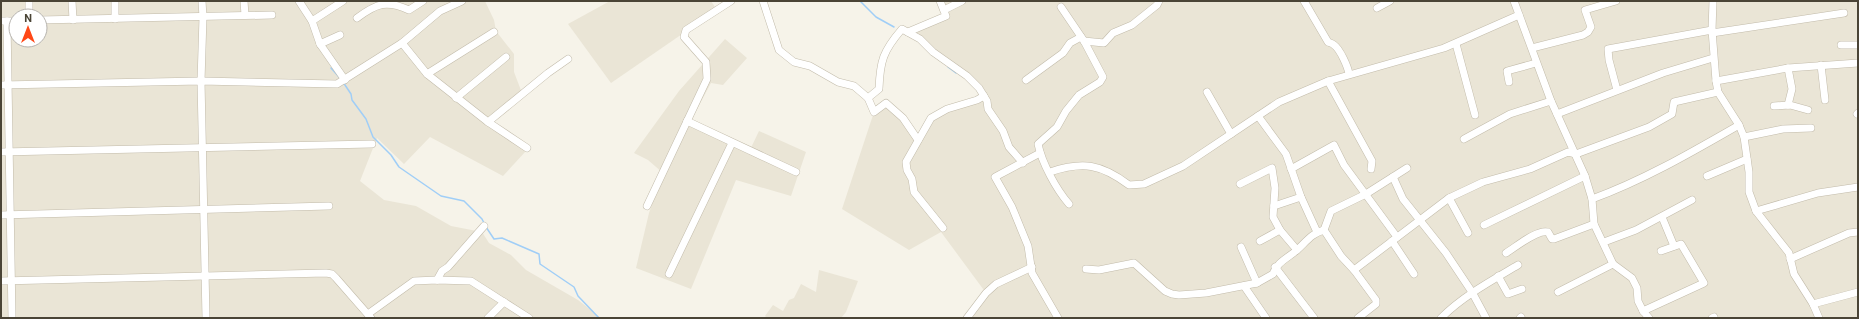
<svg xmlns="http://www.w3.org/2000/svg" width="1859" height="319" viewBox="0 0 1859 319" font-family="Roboto,sans-serif">
<style>
.residential{fill:#eae5d6;fill-rule:evenodd}
.lines{fill:none;stroke-linecap:round;stroke-linejoin:round}
.stream{stroke:#a0cef7;stroke-width:1.5}
.minor-casing{stroke:#c2bbaa;stroke-width:8}
.minor{stroke:#fff;stroke-width:7}
</style>
<rect width="100%" height="100%" fill="#f6f3e9"/>
<g class="residential">
<path d="M1 1H485L494 20 496 31 514 54V72L522 93 490 119 526 151 503 176 430 137 404 164 377 138 360 181 384 200 416 206 451 226 482 232 489 243 511 255 526 270 578 300 601 318H1ZM16 16H40V40H16Z"/>
<path d="M610 1H711L717 10 611 83 568 24Z"/>
<path d="M939 1H1858V318H967L986 293 941 232 909 250 842 209 874 112 886 103 918 140 931 118 981 97 979 88 910 33 943 20Z"/>
<path d="M725 39 747 58 723 85 711 83 689 124 748 154 759 131 806 152 791 196 736 180 691 289 636 268 649 213 663 173 648 160 634 153 679 91Z"/>
<path d="M819 270 858 281 846 312 841 318H767L765 316 773 305 783 311 789 300 794 298 801 284 816 292Z"/>
</g>
<g class="lines">
<g class="stream">
<path d="M860 1 876 17 894 27"/>
<path d="M948 67 956 73"/>
<path d="M331 68 339 77"/>
<path d="M343 82 351 94 352 100 366 119 373 137 391 155 399 167 441 196 464 201 482 219 484 223"/>
<path d="M486 227 494 239 502 238 539 254 540 264 574 287 578 296 599 318"/>
</g>
<defs>
<g id="minor">
<path d="M29 1V16"/>
<path d="M72 1 73 20"/>
<path d="M115 1V19"/>
<path d="M202 1 203 17 201 81 206 318"/>
<path d="M244 1 245 15"/>
<path d="M299 1 312 21 320 44 345 80"/>
<path d="M763 1 779 50 794 62 810 66 838 82 854 86 868 98 874 112 886 103 903 118 918 140"/>
<path d="M1304 1 1328 42C1330 43 1332 43 1334 45 1340 49 1348 67 1349 74"/>
<path d="M1514 1 1551 101 1585 176 1592 199 1594 224 1613 264 1632 278 1637 288 1638 301 1643 311 1649 318"/>
<path d="M1713 1 1712 30 1716 81 1718 92 1739 125 1744 137 1749 172V192L1756 211 1763 220 1789 253 1794 274 1813 304 1819 318"/>
<path d="M1061 7 1084 41 1103 77 1100 82 1079 95 1066 111 1057 127 1038 144C1042 163 1056 189 1069 204"/>
<path d="M1377 8 1390 1"/>
<path d="M944 10 962 1"/>
<path d="M357 18C377 3 387 0 409 10L423 1"/>
<path d="M40 20 272 15"/>
<path d="M1 21H16"/>
<path d="M7 21 12 318"/>
<path d="M312 21 343 1"/>
<path d="M908 32 946 16 940 1"/>
<path d="M1712 33 1844 13"/>
<path d="M1084 41 1104 43 1113 33 1132 25 1157 5 1159 1"/>
<path d="M402 43 427 74 488 122 527 148"/>
<path d="M320 44 340 35"/>
<path d="M1456 44 1475 115"/>
<path d="M1841 45H1858"/>
<path d="M1532 48 1583 35 1588 32 1591 27 1585 10 1616 1"/>
<path d="M1821 65 1825 100"/>
<path d="M427 74 494 32"/>
<path d="M1026 80 1063 53 1070 43 1081 37"/>
<path d="M1328 81 1372 161 1371 169"/>
<path d="M1716 81 1788 68 1858 63"/>
<path d="M1509 82 1507 71 1536 63"/>
<path d="M1 85 201 81 337 84 402 43 440 11 462 1"/>
<path d="M1617 90 1609 60 1608 49 1712 30"/>
<path d="M1207 92 1231 134"/>
<path d="M456 98 506 57"/>
<path d="M868 98 879 89C880 61 883 51 902 29L920 39 933 52 967 76 979 88 987 101 988 109 1003 131 1009 147 1023 163"/>
<path d="M1788 105 1792 89 1788 68"/>
<path d="M1774 106 1790 105 1808 110"/>
<path d="M1557 114 1663 73 1713 58"/>
<path d="M1857 114 1858 113"/>
<path d="M1258 116 1286 154 1301 197 1317 232"/>
<path d="M687 121 796 172"/>
<path d="M488 122 548 73 568 59"/>
<path d="M1744 137 1783 129 1811 128"/>
<path d="M1464 139 1510 114 1551 101"/>
<path d="M1 152 372 144"/>
<path d="M1040 153 995 177 1012 207 1028 246 1032 273 1058 318"/>
<path d="M1291 169 1334 145 1344 165 1397 237"/>
<path d="M1050 172C1083 161 1101 164 1129 185L1144 184 1183 166 1279 102 1328 81 1444 48 1519 15"/>
<path d="M1707 176 1747 159"/>
<path d="M1393 177 1403 199 1446 253 1472 292 1486 318"/>
<path d="M1240 184 1272 168 1275 188 1273 217 1280 230 1297 250"/>
<path d="M1449 198 1468 233"/>
<path d="M1592 199C1644 180 1692 152 1739 125"/>
<path d="M647 206 707 79 706 62 684 37 686 30 731 1"/>
<path d="M1274 206 1301 197"/>
<path d="M1756 211 1818 193 1858 187"/>
<path d="M1 215 329 206"/>
<path d="M1662 217 1674 246"/>
<path d="M1484 225 1585 176"/>
<path d="M943 228 914 192 912 179 907 170 906 162 931 118 947 109 977 100 984 96"/>
<path d="M1324 230 1341 256 1354 270 1376 300V304L1358 318"/>
<path d="M1324 230 1331 211 1366 194 1407 168"/>
<path d="M1260 241 1280 230"/>
<path d="M1392 241 1414 274"/>
<path d="M1604 242 1636 230 1692 200"/>
<path d="M1241 247 1257 283"/>
<path d="M1506 253C1516 247 1537 229 1548 232L1552 239H1554L1594 224"/>
<path d="M1790 259 1849 233 1858 232"/>
<path d="M1275 267 1314 318"/>
<path d="M1086 269 1099 270 1134 263 1165 291 1172 294 1179 295 1206 293 1257 283 1273 274C1277 262 1288 258 1297 250 1306 242 1312 233 1324 230"/>
<path d="M1354 270 1449 198 1483 182 1530 169 1568 152 1576 154 1649 127 1672 114 1674 102 1718 92"/>
<path d="M669 274 732 143"/>
<path d="M1498 276 1508 294 1522 289"/>
<path d="M437 280 442 271 448 267 484 226"/>
<path d="M1 281 326 273 332 274 336 278 371 318"/>
<path d="M1244 286 1266 318"/>
<path d="M1558 292 1613 264"/>
<path d="M1813 304 1858 292"/>
<path d="M1643 311 1704 283 1681 244 1661 251"/>
<path d="M368 314 414 281 437 280 471 281 529 318"/>
<path d="M488 318 504 302"/>
<path d="M967 318 986 293 996 284 1032 267"/>
<path d="M1441 318C1463 296 1491 281 1518 265"/>
<path d="M1520 318 1521 317"/>
<path d="M1712 318 1714 317"/>
</g>
</defs>
<use href="#minor" class="minor-casing"/>
<use href="#minor" class="minor"/>
</g>
<rect width="1859" height="319" fill="none" stroke="#4a4436" stroke-width="4"/>
<g transform="translate(28 28)"><circle r="19" fill="#ffffff" stroke="#b7b4af"/>
<path d="M0-3L7 15L0 10L-7 15Z" fill="#ff4716"/>
<text y="-6" font-size="11" font-weight="bold" text-anchor="middle" fill="#4a4436">N</text>
</g>
</svg>
